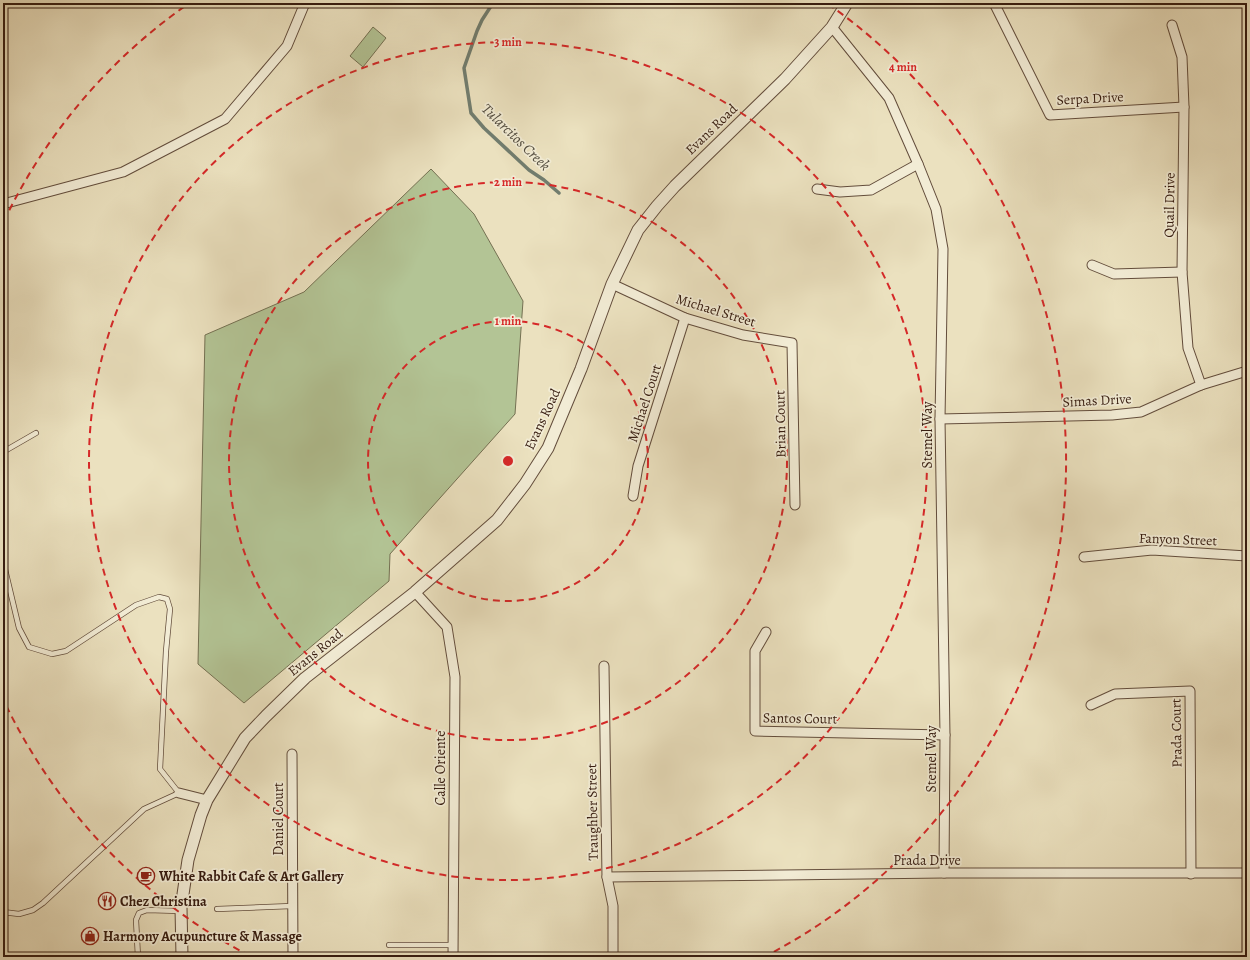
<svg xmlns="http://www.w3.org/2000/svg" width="1250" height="960" viewBox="0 0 1250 960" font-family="Alegreya,serif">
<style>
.green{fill:#b3c495;stroke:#747052}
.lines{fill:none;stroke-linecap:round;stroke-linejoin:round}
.stream{stroke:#717d6f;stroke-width:3.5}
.service-casing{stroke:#634d3c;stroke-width:6}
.minor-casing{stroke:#634d3c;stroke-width:11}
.tertiary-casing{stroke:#634d3c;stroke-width:13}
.service{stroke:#f2ecd5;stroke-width:4.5}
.minor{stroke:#f2ecd5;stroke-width:9}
.tertiary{stroke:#f2ecd5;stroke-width:11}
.ring{fill:none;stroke:#d62828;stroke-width:2;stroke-dasharray:7 5}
.labels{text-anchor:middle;stroke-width:3.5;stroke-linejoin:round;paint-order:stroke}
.street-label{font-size:14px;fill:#361c10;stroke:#f2ecd5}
.poi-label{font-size:14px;font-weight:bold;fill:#361c10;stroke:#f2ecd5;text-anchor:start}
.water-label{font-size:15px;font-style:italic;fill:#534d40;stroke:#f2ecd5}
.centre{fill:#d62828;stroke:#f2ecd5;stroke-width:2}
.ring-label{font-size:12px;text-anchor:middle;font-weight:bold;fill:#d62828;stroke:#f2ecd5;stroke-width:3.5;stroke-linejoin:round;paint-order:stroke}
</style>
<rect width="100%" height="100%" fill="#ebe1bf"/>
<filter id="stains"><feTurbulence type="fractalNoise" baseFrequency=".005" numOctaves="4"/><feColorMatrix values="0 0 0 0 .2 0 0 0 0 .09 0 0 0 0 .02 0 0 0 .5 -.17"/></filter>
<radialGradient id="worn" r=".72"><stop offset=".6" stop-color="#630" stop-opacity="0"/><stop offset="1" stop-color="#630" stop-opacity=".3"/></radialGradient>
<g class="green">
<path d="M373 27 386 38 363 67 350 56Z"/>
<path d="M431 169 474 214 523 301 515 414 390 554 389 581 244 703 198 664 205 335 304 292Z"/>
</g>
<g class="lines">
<path class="stream" d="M493 3 482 20 477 31 464 68 471 113 484 128 529 170 544 180 559 193"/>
<defs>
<g id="service">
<path d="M3 452 36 433"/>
<path d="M3 561 19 628 29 647 52 654 66 651 136 605 159 597 167 599 170 609 166 651 160 769 179 793 144 809 43 903 33 910 19 914 3 912"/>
<path d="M217 909 292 906"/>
<path d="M389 945H454"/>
<path d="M138 957 136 920 139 913 147 910 180 911"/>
</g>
<g id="minor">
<path d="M994 3 1050 115 1184 107"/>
<path d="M1172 25 1182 57 1184 107 1182 272 1188 348 1201 385"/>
<path d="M832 27 889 98 918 164 936 209 943 249 940 419 945 735 944 873"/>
<path d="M817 189 840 192 871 190 918 164"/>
<path d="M3 204 123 172 225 119 287 46 305 3"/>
<path d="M1092 265 1114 274 1182 272"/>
<path d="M612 284 685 318 743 335 792 343 795 505"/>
<path d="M940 419 1112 415 1141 412 1201 385 1247 371"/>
<path d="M633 496 638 466 685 318"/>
<path d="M1084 557 1152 550 1247 556"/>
<path d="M415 592 447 627 455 677 453 957"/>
<path d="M766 632 755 651V731L945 735"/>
<path d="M604 666 607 877 613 906V957"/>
<path d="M1091 705 1115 694 1190 691 1191 874"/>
<path d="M292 754 293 957"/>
<path d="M179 793 207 800"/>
<path d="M607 877 944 873H1247"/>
</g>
<path id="tertiary" d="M182 957 181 908 188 860 201 815 207 800 245 738 266 716 305 678 415 592 497 520 525 484 548 448 581 369 612 284 638 230 657 206 675 186 785 79 832 27 847 3"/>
</defs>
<use href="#service" class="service-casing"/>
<use href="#minor" class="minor-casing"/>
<use href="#tertiary" class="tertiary-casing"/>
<use href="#service" class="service"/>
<use href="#minor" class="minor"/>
<use href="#tertiary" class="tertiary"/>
</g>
<g class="ring">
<circle cx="508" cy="461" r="140"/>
<circle cx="508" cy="461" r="279"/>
<circle cx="508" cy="461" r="419"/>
<path d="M250 956A558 558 0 0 1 4 701M4 221A558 558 0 0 1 188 4M828 4A558 558 0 0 1 766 956"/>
</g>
<defs>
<symbol id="cafe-ring" viewBox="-11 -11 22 22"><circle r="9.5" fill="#f2ecd5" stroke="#8f2418" stroke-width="1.5"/><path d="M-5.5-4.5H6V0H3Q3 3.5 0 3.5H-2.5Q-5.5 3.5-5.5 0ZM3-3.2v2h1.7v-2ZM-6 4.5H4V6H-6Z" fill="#8f2418"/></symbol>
<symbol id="restaurant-ring" viewBox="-11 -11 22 22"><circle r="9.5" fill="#f2ecd5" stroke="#8f2418" stroke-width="1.5"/><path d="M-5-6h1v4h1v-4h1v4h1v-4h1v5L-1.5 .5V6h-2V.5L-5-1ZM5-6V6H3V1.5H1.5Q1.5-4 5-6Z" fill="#8f2418"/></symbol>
<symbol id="shop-ring" viewBox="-11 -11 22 22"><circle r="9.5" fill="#f2ecd5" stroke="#8f2418" stroke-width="1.5"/><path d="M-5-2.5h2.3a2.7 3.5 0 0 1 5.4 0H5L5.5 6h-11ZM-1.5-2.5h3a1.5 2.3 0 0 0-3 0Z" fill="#8f2418"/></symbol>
</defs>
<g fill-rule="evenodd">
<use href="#cafe-ring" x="136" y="866" width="20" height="20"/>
<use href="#restaurant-ring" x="97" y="891" width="20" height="20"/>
<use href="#shop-ring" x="80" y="926" width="20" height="20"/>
</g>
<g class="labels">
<g class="street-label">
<text transform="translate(1090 98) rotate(-3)" y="5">Serpa Drive</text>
<text transform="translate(711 129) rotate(-44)" y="5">Evans Road</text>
<text transform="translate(1169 205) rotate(-89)" y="5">Quail Drive</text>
<text transform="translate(716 310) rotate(17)" y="5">Michael Street</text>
<text transform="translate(1097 400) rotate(-3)" y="5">Simas Drive</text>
<text transform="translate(644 403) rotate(-72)" y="5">Michael Court</text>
<text transform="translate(542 419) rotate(-65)" y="5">Evans Road</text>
<text transform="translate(780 424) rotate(-91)" y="5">Brian Court</text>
<text transform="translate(927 435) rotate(-90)" y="5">Stemel Way</text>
<text transform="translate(1178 539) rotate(2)" y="5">Fanyon Street</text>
<text transform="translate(315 652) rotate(-39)" y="5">Evans Road</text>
<text transform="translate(800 718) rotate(1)" y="5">Santos Court</text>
<text transform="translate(1176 733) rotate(-91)" y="5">Prada Court</text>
<text transform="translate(931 759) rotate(-90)" y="5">Stemel Way</text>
<text transform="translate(440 768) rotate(-90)" y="5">Calle Oriente</text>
<text transform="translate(592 812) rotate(-91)" y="5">Traughber Street</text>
<text transform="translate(278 819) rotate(-90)" y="5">Daniel Court</text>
<text x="927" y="865">Prada Drive</text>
</g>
<g class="poi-label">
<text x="159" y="881">White Rabbit Cafe &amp; Art Gallery</text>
<text x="120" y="906">Chez Christina</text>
<text x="103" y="941">Harmony Acupuncture &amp; Massage</text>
</g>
<g class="water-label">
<text transform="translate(516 137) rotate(44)" y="5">Tularcitos Creek</text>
</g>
</g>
<circle cx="508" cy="461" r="6" class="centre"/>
<g class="ring-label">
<text x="508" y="46">3 min</text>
<text x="903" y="71">4 min</text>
<text x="508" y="186">2 min</text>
<text x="508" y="325">1 min</text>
</g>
<rect width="1250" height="960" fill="none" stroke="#ebe1bf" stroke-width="16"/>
<rect x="4" y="4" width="1242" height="952" fill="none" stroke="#361c10" stroke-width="2"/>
<rect x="8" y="8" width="1234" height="944" fill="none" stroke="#361c10"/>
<rect width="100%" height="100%" filter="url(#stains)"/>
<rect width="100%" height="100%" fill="url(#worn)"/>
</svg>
